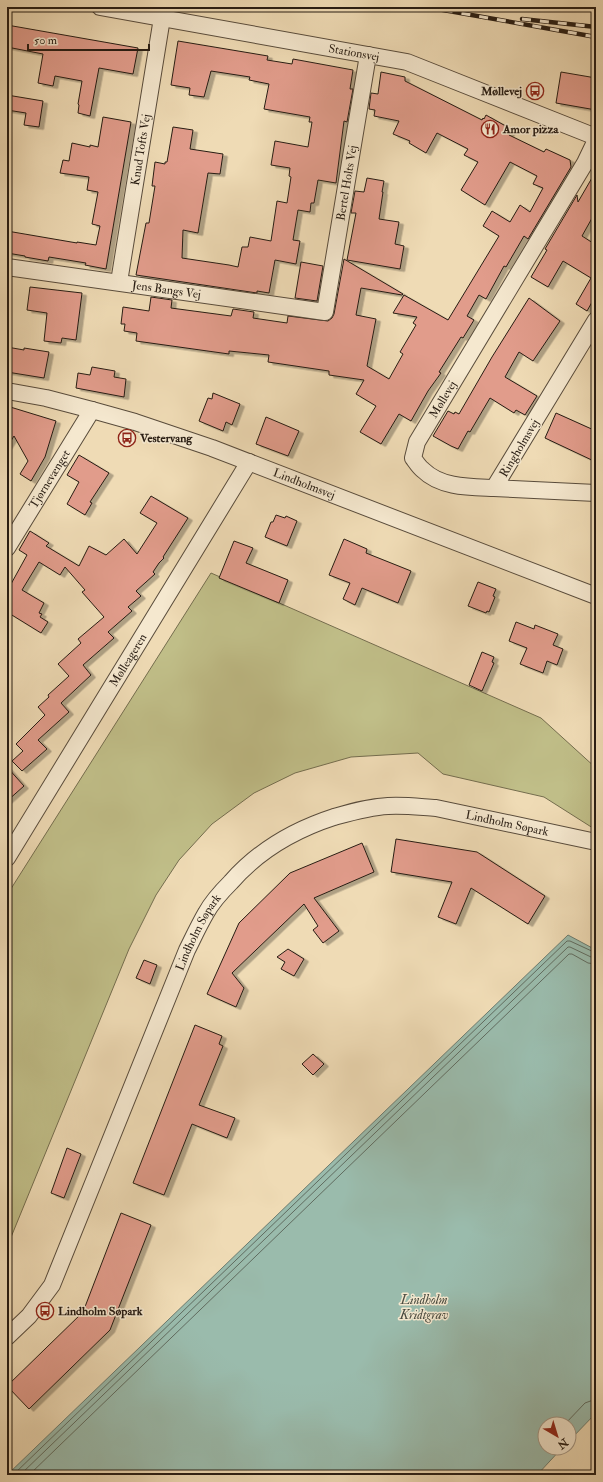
<svg xmlns="http://www.w3.org/2000/svg" width="603" height="1482" viewBox="0 0 603 1482" font-family="'IM FELL Double Pica',serif">
<style>
.green{fill:#c0be88;stroke:#746d4e}
.water{fill:#9abbac;stroke:#6c7b6f}
.lines{fill:none;stroke-linecap:round;stroke-linejoin:round}
.shore{stroke:#606c60;stroke-width:1}
.building{fill:#e19c8b;stroke:#271c13;filter:url(#shadow)}
.minor-casing{stroke:#594c3c;stroke-width:18}
.minor{stroke:#f5e8cf;stroke-width:16}
.rail-casing{stroke:#271c13;stroke-width:4.5}
.rail{stroke:#f5e8cf;stroke-width:3;stroke-dasharray:9;stroke-linecap:butt}
.labels{text-anchor:middle;stroke-width:3;stroke-linejoin:round;paint-order:stroke}
.street-label{font-size:12px;fill:#271c13;stroke:#f5e8cf}
.poi-label{font-size:12px;font-weight:bold;fill:#271c13;stroke:#f5e8cf;text-anchor:start}
.water-label{font-size:13px;font-style:italic;fill:#4a4c41;stroke:#f5e8cf}
</style>
<defs>
<filter id="shadow"><feDropShadow dx="4.5" dy="2.5" stdDeviation="0" flood-color="#0004"/></filter>
</defs>
<rect width="100%" height="100%" fill="#efdbb5"/>
<filter id="stains"><feTurbulence type="fractalNoise" baseFrequency=".005" numOctaves="4"/><feColorMatrix values="0 0 0 0 .2 0 0 0 0 .09 0 0 0 0 .02 0 0 0 .5 -.17"/></filter>
<radialGradient id="worn" r=".72"><stop offset=".6" stop-color="#630" stop-opacity="0"/><stop offset="1" stop-color="#630" stop-opacity=".3"/></radialGradient>
<path class="green" d="M211 573 541 718 596 768V830L544 797 443 774 418 753 351 757 295 773 254 793 212 824 179 860 156 895 129 949 7 1247V895Z"/>
<path class="water" d="M568 935 596 950V1413L569 1441V1424H545V1448H562L537 1475H7Z"/>
<g class="lines">
<g class="shore">
<path d="M565 1424 585 1403 596 1399"/>
<path d="M13 1475 567 941H570L596 953"/>
<path d="M20 1475 568 947H570L591 957 596 958"/>
<path d="M29 1475 569 954H572L588 963 596 964"/>
</g>
</g>
<g class="building">
<path d="M7 25 138 48 133 74 99 68 90 116 78 113 79 105 78 104 82 81 55 76 53 86 38 83 43 54 7 47Z"/>
<path d="M178 41 268 56 267 60 292 64 293 59 353 70 350 89H353L347 122 344 121 336 183 318 180 314 203H311L310 212 298 210 293 240 300 241 296 264 275 260 269 293 257 291V293L136 275 146 223H149L155 186H152L155 162 165 164V162H167L173 127 193 130 190 149 223 154 220 174 208 173 198 233 183 230 182 258 229 265 238 267 242 247H248L250 237 271 241 277 201 287 203 291 177 289 176 290 168 271 165 275 141 308 147 312 122H309L310 117 264 109 269 84 249 80 250 77 211 71 204 97 189 95 190 88 171 85Z"/>
<path d="M381 72 405 77V81L482 120 483 118 484 119 486 115 511 129 509 135 544 152 546 149 570 160 571 167 528 239 524 236 506 267 504 266 486 299 479 295 467 316 474 320 463 338 461 337 439 372 441 373 428 391 411 421 399 414 381 444 360 432 376 406 356 394 364 380 329 375V371L268 362 269 355 229 351V354L136 341 137 333 124 331 125 324H121L123 307 149 311 151 297 172 300 171 308 231 316 233 309 254 312 253 318 287 323 288 316 328 321 332 318 334 314 344 259 403 294 402 295 361 288 356 315 376 319 367 366 389 379 403 354 400 352 416 325 413 323 417 317 393 313 404 295 448 320 499 236 483 226 492 211 510 222 520 205 530 212 543 188 533 184 537 176 510 162 485 205 461 190 478 162 464 155 468 149 437 133 426 153 409 143 410 141 393 134 399 121 374 116 375 110 369 109 371 93 378 94Z"/>
<path d="M561 72 596 78V110L556 103Z"/>
<path d="M7 95 43 101 39 127 24 125 26 113 7 110Z"/>
<path d="M103 117 131 122 106 269 85 265 86 263 49 257 48 261 25 257V256L7 253V231L77 243V242L96 245 100 226 92 224 98 192 87 190 89 177 60 173 63 160 69 161 72 143 90 147V145L98 147Z"/>
<path d="M596 171V211L582 236 596 245V295L587 311 576 304 591 278 563 261 548 287 531 277 547 250 545 249 577 195 578 202Z"/>
<path d="M367 178 384 181 382 192H383L379 219 399 222 395 244 404 246 400 269 347 260 356 213H351L355 191 364 192Z"/>
<path d="M301 262 323 266 317 301 295 298Z"/>
<path d="M30 287 82 293 76 340 62 338 61 343 44 341 47 313 27 310Z"/>
<path d="M529 298 560 321 533 361 519 352 505 377 537 396 525 415 516 410 514 413 490 398 470 432 468 431 458 449 451 446 433 436 448 411 454 414 455 412 459 414 492 357Z"/>
<path d="M7 347 24 350V348L49 352 44 378 7 372Z"/>
<path d="M92 367 115 371 114 377 126 379 124 397 76 388 78 373 90 375Z"/>
<path d="M213 393 240 404 232 425 226 422 223 431 199 421 208 398 212 399Z"/>
<path d="M7 406 56 421 45 457 31 481 20 474 28 461 14 436 7 447Z"/>
<path d="M556 413 596 431V462L545 438Z"/>
<path d="M266 417 299 431 288 456 256 444Z"/>
<path d="M79 455 109 473 90 502 92 503 85 515 67 504 79 482 67 475Z"/>
<path d="M151 496 188 518 163 557 164 558 159 563 153 572 155 574 136 591 141 596 128 607 132 611 108 632 114 638 83 665 91 675 61 703 69 712 38 740 47 749 22 771 12 761 23 751 16 744 45 715 38 707 49 697 48 695 69 676 58 664 81 643 78 639 104 617 82 592 85 590 65 567 60 575 39 562 22 590 44 603 39 613 42 614 40 617 48 622 41 633 7 612V582L11 584 27 555 19 550 30 531 49 543 46 546 79 566 89 546 106 555 124 539 137 554 157 523 140 513Z"/>
<path d="M276 515 285 518 286 516 297 521 287 546 265 537 271 522H273Z"/>
<path d="M344 539 367 549 366 553 411 571 398 603 362 588 355 605 343 599 350 583 329 575Z"/>
<path d="M234 541 253 548 246 563 288 580 279 603 219 578Z"/>
<path d="M478 582 496 589 493 596 495 597 489 612 487 611 486 613 468 606Z"/>
<path d="M516 622 534 629 535 625 558 634 553 645 563 649 557 665 547 661 543 673 520 664 527 648 509 641Z"/>
<path d="M482 652 494 657 492 662 494 663 482 691 469 685Z"/>
<path d="M7 767 24 786 7 801Z"/>
<path d="M396 839 477 852 545 896 528 924 471 888 456 924 438 917 452 882 391 872Z"/>
<path d="M362 843 374 872 314 898 339 931 323 943 313 930 318 926 304 904 232 973 244 988 236 1007 207 994 239 923 290 873Z"/>
<path d="M288 949 304 959 294 976 281 969 285 962 277 957Z"/>
<path d="M144 960 157 965 150 984 136 978Z"/>
<path d="M195 1025 222 1036 219 1044 223 1046 199 1105 235 1118 227 1138 192 1124 164 1195 133 1183Z"/>
<path d="M313 1054 324 1064 313 1075 302 1064Z"/>
<path d="M67 1148 81 1154 64 1198 51 1193Z"/>
<path d="M121 1213 151 1225 110 1330 29 1409 7 1386 83 1312Z"/>
</g>
<g class="lines">
<defs>
<g id="minor">
<path id="s1" d="M100 7 407 62 596 137"/>
<path id="s2" d="M7 267 325 312 368 55"/>
<path id="s3" d="M119 282 162 18"/>
<path d="M596 320 494 488 596 493"/>
<path id="s4" d="M7 391 46 398 92 410 135 422 212 448 596 596"/>
<path id="s5" d="M494 488C471 487 441 488 423 470 419 467 416 462 413 458L417 442 585 163 596 140"/>
<path id="s6" d="M7 548 92 410"/>
<path id="s7" d="M7 858 249 462"/>
<path id="s8" d="M7 1337 29 1316 52 1285 187 950C193 938 199 925 206 913 212 902 222 891 231 882 259 850 294 830 334 817 352 812 369 807 388 806 404 805 420 807 436 808L596 842"/>
</g>
</defs>
<use href="#minor" class="minor-casing"/>
<use href="#minor" class="minor"/>
<defs>
<g id="rail">
<path d="M426 7 596 37"/>
<path d="M522 19 596 27"/>
</g>
</defs>
<use href="#rail" class="rail-casing"/>
<use href="#rail" class="rail"/>
</g>
<defs>
<symbol id="bus-ring" viewBox="-11 -11 22 22"><circle r="9.5" fill="#f5e8cf" stroke="#8f2418" stroke-width="1.5"/><path d="M-5-6H5V4H4V6H2V4H-2V6H-4V4H-5ZM-3.5-4V0h7V-4ZM-3.5 1.2v1.5H-2V1.2ZM2 1.2v1.5H3.5V1.2Z" fill="#8f2418"/></symbol>
<symbol id="restaurant-ring" viewBox="-11 -11 22 22"><circle r="9.5" fill="#f5e8cf" stroke="#8f2418" stroke-width="1.5"/><path d="M-5-6h1v4h1v-4h1v4h1v-4h1v5L-1.5 .5V6h-2V.5L-5-1ZM5-6V6H3V1.5H1.5Q1.5-4 5-6Z" fill="#8f2418"/></symbol>
</defs>
<g fill-rule="evenodd">
<use href="#bus-ring" x="525" y="81" width="20" height="20"/>
<use href="#restaurant-ring" x="480" y="119" width="20" height="20"/>
<use href="#bus-ring" x="117" y="428" width="20" height="20"/>
<use href="#bus-ring" x="35" y="1301" width="20" height="20"/>
</g>
<g class="labels">
<g class="street-label">
<text dy="4" stroke="none"><textPath href="#s1" startOffset="258">Stationsvej</textPath></text>
<text dy="4" stroke="none"><textPath href="#s3" startOffset="134">Knud Tofts Vej</textPath></text>
<text dy="4" stroke="none"><textPath href="#s2" startOffset="452">Bertel Holts Vej</textPath></text>
<text dy="4" stroke="none"><textPath href="#s2" startOffset="161">Jens Bangs Vej</textPath></text>
<text dy="4" stroke="none"><textPath href="#s5" startOffset="157">Møllevej</textPath></text>
<text transform="translate(519 448) rotate(-59)" y="4">Ringholmsvej</text>
<text dy="4" stroke="none"><textPath href="#s6" startOffset="81">Tjørnevænget</textPath></text>
<text dy="4" stroke="none"><textPath href="#s4" startOffset="312">Lindholmsvej</textPath></text>
<text dy="4" stroke="none"><textPath href="#s7" startOffset="232">Mølleageren</textPath></text>
<text dy="4" stroke="none"><textPath href="#s8" startOffset="811">Lindholm Søpark</textPath></text>
<text dy="4" stroke="none"><textPath href="#s8" startOffset="451">Lindholm Søpark</textPath></text>
</g>
<g class="poi-label">
<text x="522" y="95" text-anchor="end">Møllevej</text>
<text x="503" y="133">Amor pizza</text>
<text x="140" y="442">Vestervang</text>
<text x="58" y="1315">Lindholm Søpark</text>
</g>
<g class="water-label">
<text x="424" y="1304">Lindholm<tspan x="424" dy="15">Kridtgrav</tspan></text>
</g>
</g>
<rect width="603" height="1482" fill="none" stroke="#efdbb5" stroke-width="24"/>
<rect x="8" y="8" width="587" height="1466" fill="none" stroke="#271c13" stroke-width="2"/>
<rect x="12" y="12" width="579" height="1458" fill="none" stroke="#271c13"/>
<g transform="translate(557 1436) rotate(142)"><circle r="19" fill="#f5e8cf" stroke="#a39684"/>
<path d="M0-3L7 15L0 10L-7 15Z" fill="#8f2418"/>
<text y="-6" font-size="11" font-weight="bold" text-anchor="middle" fill="#271c13">N</text>
</g>
<path d="M28 44v6h121v-6" fill="none" stroke="#271c13" stroke-width="2"/>
<text x="34" y="44" font-size="12" fill="#271c13" stroke="#f5e8cf" stroke-width="3" paint-order="stroke">50 m</text>
<rect width="100%" height="100%" filter="url(#stains)"/>
<rect width="100%" height="100%" fill="url(#worn)"/>
</svg>
